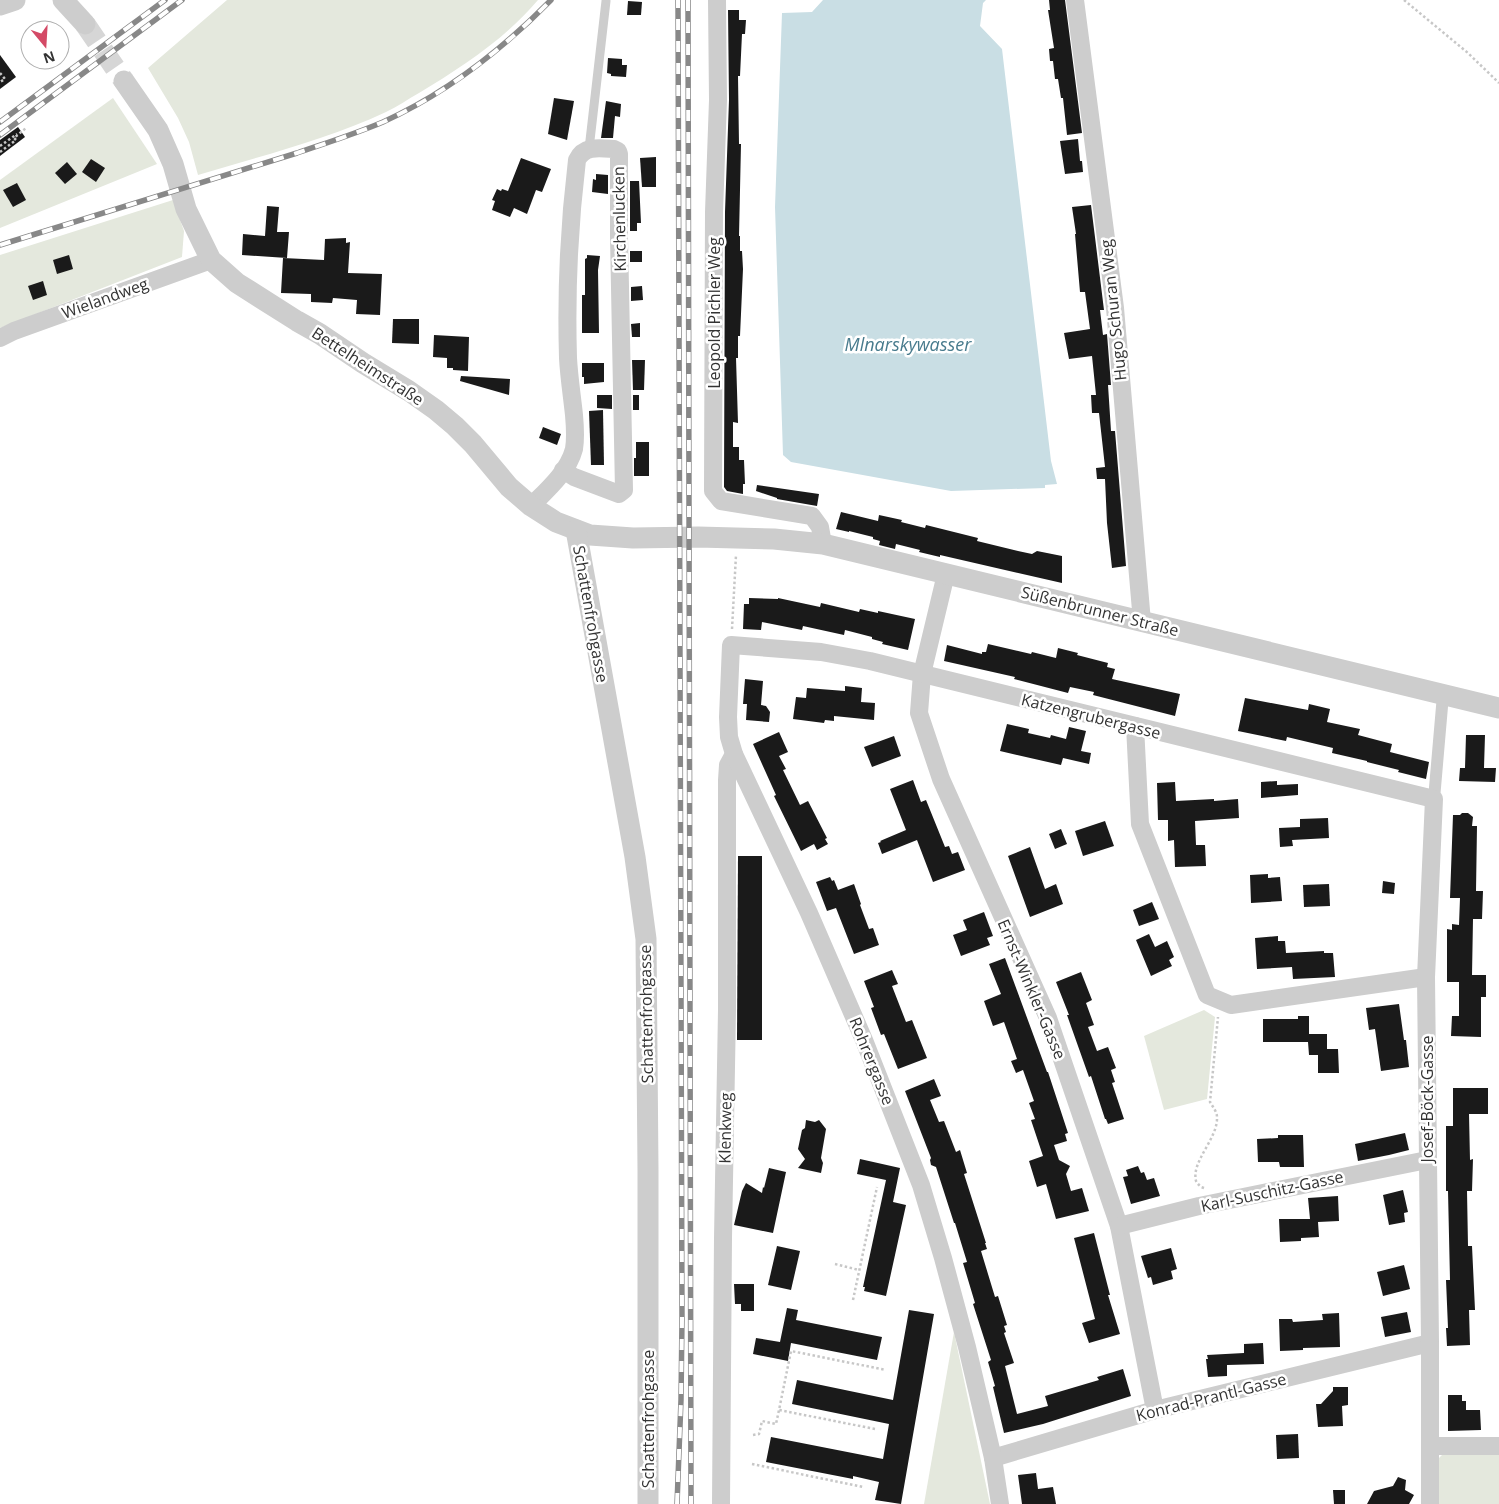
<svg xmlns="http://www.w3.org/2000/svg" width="1499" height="1504" viewBox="0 0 1499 1504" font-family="'Open Sans',sans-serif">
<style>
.green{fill:#e4e8dd}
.water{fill:#c9dee4}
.building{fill:#1a1a1a}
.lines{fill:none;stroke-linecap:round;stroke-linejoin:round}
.tertiary-tunnel{stroke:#d6d6d6;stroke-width:21;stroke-dasharray:21 11;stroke-linecap:butt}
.path{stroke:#c7c7c7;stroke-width:2.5;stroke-dasharray:2.5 2.5;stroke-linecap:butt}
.service{stroke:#cdcdcd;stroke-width:9}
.pedestrian{stroke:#cdcdcd;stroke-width:12}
.minor{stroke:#cdcdcd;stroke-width:18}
.tertiary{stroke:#cdcdcd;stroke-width:21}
.rail-casing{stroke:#888;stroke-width:5.5}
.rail{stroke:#fff;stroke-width:4;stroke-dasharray:11;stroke-linecap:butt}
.labels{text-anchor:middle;stroke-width:5;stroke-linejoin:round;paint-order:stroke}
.street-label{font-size:16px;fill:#333;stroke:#fff}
.water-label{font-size:18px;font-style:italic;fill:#487b8d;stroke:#fff}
</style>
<rect width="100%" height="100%" fill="#fff"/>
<g class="green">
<path d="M227 0H538C505 39 462 67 419 93 408 99 397 107 386 112 326 140 261 156 198 175L189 142 178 118 148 68Z"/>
<path d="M113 98 157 164 0 228V180Z"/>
<path d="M173 200 184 231 182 257 0 328V255Z"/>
<path d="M1204 1010 1215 1017 1207 1099 1164 1110 1144 1036Z"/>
<path d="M954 1332 990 1504H924Z"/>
<path d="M1499 1451V1504H1438V1459L1444 1453Z"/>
</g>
<path class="water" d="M823 0H986L983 3 980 26 1002 49 1051 461 1057 484 1045 485V488L951 491 791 462 783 455 775 207 782 13 812 12Z"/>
<g class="building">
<path d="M1049 0H1065L1082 133 1067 135 1063 98H1061L1058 79H1055L1053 61H1050L1049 49 1054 48 1048 10H1050Z"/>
<path d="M628 1 642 2 641 15H627Z"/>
<path d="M728 10H739V20H746L745 34H742L740 76H738L739 144H741L739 236H740V251H742L743 269 740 336H738V358H736L738 423 733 422V447H739V460H744L745 484H743V494L727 491 724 487 725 212 729 100Z"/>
<path d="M0 55 16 77 0 89Z"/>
<path d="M608 58 622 59V65H627L626 77 611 76V74L607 73Z"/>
<path d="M554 98 574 101 567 140 548 134Z"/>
<path d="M606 101 621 104 620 117 615 116 613 138H601Z"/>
<path d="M18 127 25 137 0 156V140Z"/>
<path d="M1078 139 1080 161H1082L1083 172 1065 174 1060 141Z"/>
<path d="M656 157V187H642L640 158Z"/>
<path d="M521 158 551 169 542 192 536 190 527 214 514 208 510 217 492 210 495 201 492 200 497 189 501 191 502 189 508 191Z"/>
<path d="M91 159 105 168 96 182 82 172Z"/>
<path d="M67 162 77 174 65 184 55 173Z"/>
<path d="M596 174 608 175V194L592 192 593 179 596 180Z"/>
<path d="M630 181H639L641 223H637V231H630Z"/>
<path d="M17 183 26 200 13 207 3 190Z"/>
<path d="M1091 205 1104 310H1100L1103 335 1107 334 1111 385H1108L1111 431H1115L1126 566 1112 568 1107 523 1105 479H1097L1096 468 1105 467 1099 413H1092L1091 395H1096L1092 356 1069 359 1064 333 1090 329 1085 292H1080L1075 234H1076L1072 207Z"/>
<path d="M267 206 279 207 277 232H289L287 258 242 255 243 234 265 236Z"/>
<path d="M346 238V243L350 242 348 273 382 274 380 315 356 314 357 300 333 298 332 303 311 302V294L281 293 283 258 324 260 325 239Z"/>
<rect x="630" y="251" width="12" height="11"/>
<path d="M69 255 73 269 57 274 53 260Z"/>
<path d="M587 255 600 256 598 270 599 333H582V295H585V259L587 258Z"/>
<path d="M43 281 47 295 33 300 28 286Z"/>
<path d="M642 286 643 300 631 301V287Z"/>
<path d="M393 319H419V344L392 343Z"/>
<path d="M640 323V337H632L631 324Z"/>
<path d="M434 335 469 337 468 371 453 370V368H447V358L433 357Z"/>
<path d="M632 360H645L644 390H633Z"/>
<path d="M582 363H604V382L584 384V377H582Z"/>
<path d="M461 376 510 379 509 395 460 381Z"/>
<path d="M597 395H612V409L597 408Z"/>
<rect x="633" y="395" width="6" height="15"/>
<path d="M603 410 604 465H591L589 411Z"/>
<path d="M543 427 561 434 557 445 539 438Z"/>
<path d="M636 442H649V476H634V458H636Z"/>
<path d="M757 485 819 494 817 506 777 499V498L756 491Z"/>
<path d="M841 512 878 521 879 515 902 520 901 522 925 528 926 525 978 538 977 541 1018 551 1032 554 1037 551 1062 556V583L940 555V557L919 552 920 550 896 544 895 549 879 545 880 541 873 539V537L849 531V532L836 529Z"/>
<path d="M749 598 778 599V598L820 607 821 603 859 612 860 609 878 613V611L915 619 908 650 882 644 883 642 872 639V637L845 630 844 635 803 626 802 630 762 622 761 630 743 629 744 604H749Z"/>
<path d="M988 644 1031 654 1032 652 1056 658 1058 648 1078 653 1077 655 1108 663 1107 667 1115 669 1112 679 1180 694 1175 716 1093 695 1094 692 1070 687 1068 693 1014 679 1015 677 944 661 947 645 982 654V652H986Z"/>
<path d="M745 679 763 681 761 705 766 706 770 712 769 722 746 720 747 704H743Z"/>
<path d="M845 686 862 688 861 702 875 703 874 720 834 716V721L825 720 824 723 793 719 796 697 806 698 807 688 845 691Z"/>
<path d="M1245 698 1308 710 1309 704 1330 709 1327 722 1360 729 1358 735 1392 744 1390 752 1429 762 1426 779 1398 772 1399 770 1367 762V761L1332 753 1333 748 1287 737 1286 741 1238 731Z"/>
<path d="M1007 724 1029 729 1028 733 1050 738 1051 735 1066 739 1069 727 1086 731 1081 751 1091 753 1089 764 1063 758 1061 765 1000 751Z"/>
<path d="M779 732 788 752 779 756 786 769 783 770 800 805 808 801 827 838 825 839 828 844 817 850 814 844 801 851 774 796 776 795 753 744Z"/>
<path d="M1466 735H1485L1484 768H1496L1495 782 1459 781 1460 768H1465Z"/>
<path d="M894 736 901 756 872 767 864 747Z"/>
<path d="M913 780 921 802 926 800 945 847 949 846 952 854 958 852 965 870 933 882 917 840 882 854 878 843 881 842 880 841 906 830 890 789Z"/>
<path d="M1277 781V785L1298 784V795L1261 798V782Z"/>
<path d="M1175 782 1176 801 1214 799V801L1238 799 1239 818 1195 821 1196 845H1205L1206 866 1175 867 1174 840 1168 841V820H1158L1157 783Z"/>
<path d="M1462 813H1468L1473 817 1472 826H1477L1476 891H1483L1482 919H1473L1472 975H1486V997H1481V1037L1451 1036 1452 1016H1459V982H1447V929L1452 930V924L1459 925 1460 898H1450L1453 815H1460Z"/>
<path d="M1328 818 1329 838 1292 840 1293 846 1280 847 1279 828 1300 827V819Z"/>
<path d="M1105 821 1114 846 1083 856 1075 831Z"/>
<path d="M1061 829 1067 844 1055 849 1049 834Z"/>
<path d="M1030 847 1045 889 1056 884 1063 904 1030 917 1008 856Z"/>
<path d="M738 856H762V1040H737Z"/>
<path d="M1268 874V878L1280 877 1282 901 1251 903 1250 875Z"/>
<path d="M830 877 832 881 834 880 838 890 854 884 861 904 860 905 869 929 873 928 879 945 854 954 836 908 827 911 816 882Z"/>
<path d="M1383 881 1395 883 1394 894 1382 893Z"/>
<path d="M1329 884 1330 906 1304 907 1303 885Z"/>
<path d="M1152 902 1159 919 1139 926 1133 910Z"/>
<path d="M984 912 993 936 987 938 990 945 961 956 953 935 967 930 963 920Z"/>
<path d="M1149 934 1155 947 1167 941 1174 957 1169 960 1172 966 1151 976 1136 940Z"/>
<path d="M1278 936V941H1285L1286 953 1324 951V953H1333L1335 977 1293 979 1292 967 1257 969 1255 938Z"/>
<path d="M1005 958 1047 1072H1048L1068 1133 1065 1134 1067 1141 1054 1145 1059 1160 1070 1166 1066 1174 1071 1191 1082 1188 1089 1211 1056 1219 1046 1184 1037 1187 1029 1161 1043 1156 1031 1120 1035 1119 1029 1103 1034 1101 1023 1070 1016 1073 1011 1061 1017 1059 1004 1022 993 1026 984 1001 1001 994 989 964Z"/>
<path d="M892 970 898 984 892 986 906 1022 912 1020 927 1058 898 1069 884 1034 881 1035 871 1008 874 1007 864 981Z"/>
<path d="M1081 972 1092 1000 1086 1003 1094 1025 1088 1027 1097 1051 1108 1047 1116 1068 1111 1070 1115 1082 1112 1083 1124 1119 1108 1124 1106 1119H1105L1091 1076 1089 1077 1067 1015H1069L1056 982Z"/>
<path d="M1399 1004 1404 1040H1406L1409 1067 1381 1071 1375 1029 1369 1030 1366 1008Z"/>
<path d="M1298 1016H1309V1034H1327V1049H1338L1339 1073H1318V1055H1309L1308 1042H1263V1019H1298Z"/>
<path d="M934 1079 941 1096 930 1100 939 1122 944 1121 956 1152 960 1150 967 1173 964 1174 986 1243H985L987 1249 981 1251 995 1297 998 1296 1007 1325 1004 1326 1006 1332 1004 1333 1014 1363 1005 1366 1017 1414 1048 1406 1045 1396 1099 1380 1097 1377 1123 1369 1131 1396 1043 1424 1004 1433 993 1387 995 1386 988 1362 991 1360 973 1304 975 1303 963 1263 967 1262 955 1223H954L936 1167 931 1165 930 1160 931 1158 905 1091Z"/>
<path d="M1453 1088H1488V1114H1469L1470 1160 1473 1159 1472 1191H1467L1468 1246H1472L1475 1310H1469L1470 1345 1447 1346 1446 1328H1448L1446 1280H1450L1448 1191H1446V1126H1453Z"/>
<path d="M806 1120 815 1122 819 1120 826 1129 821 1158 823 1163 821 1173 798 1168 805 1159 798 1149 802 1130 805 1128Z"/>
<path d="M1405 1133 1409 1150 1389 1155 1358 1161 1355 1144Z"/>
<path d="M1278 1135H1303L1304 1167H1280L1279 1162H1258L1257 1139 1278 1138Z"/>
<path d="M860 1159 900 1168 893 1202 906 1205 886 1296 864 1291 865 1287H863L886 1180 857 1174Z"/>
<path d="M1138 1166 1141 1173 1144 1172 1147 1180 1154 1178 1160 1196 1131 1204 1123 1177 1128 1176 1126 1170Z"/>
<path d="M769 1168 786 1172 773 1233 734 1225 742 1191 746 1183 762 1193 763 1187 764 1188Z"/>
<path d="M1403 1190 1408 1212 1404 1213 1405 1222 1389 1225 1383 1195Z"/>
<path d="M1338 1196 1339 1221 1318 1222 1319 1237 1301 1238V1241L1280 1242 1279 1219H1310L1308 1198Z"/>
<path d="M1094 1233 1110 1295H1108L1120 1334 1089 1343 1082 1323 1095 1319 1074 1238Z"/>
<path d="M777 1246 800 1251 791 1290 768 1285Z"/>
<path d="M1171 1248 1177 1269 1171 1271 1173 1279 1153 1285 1151 1277 1148 1278 1141 1256Z"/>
<path d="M1404 1265 1410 1289 1383 1296 1377 1272Z"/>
<path d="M734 1284H754V1311H741V1304H735Z"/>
<path d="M787 1308 798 1310 796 1320 882 1337 877 1360 791 1343 788 1361 753 1354 756 1338 780 1342Z"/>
<path d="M909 1310 934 1314 901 1504 875 1500 879 1482 853 1476V1479L766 1462 771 1437 883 1459 889 1424 792 1404 797 1380 893 1400Z"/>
<path d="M1407 1312 1411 1332 1385 1337 1381 1317Z"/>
<path d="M1339 1313 1340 1347 1303 1348V1350L1280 1351 1279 1319H1292L1293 1322 1323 1320 1322 1314Z"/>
<path d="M1263 1343 1264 1364 1227 1365V1376L1208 1377 1206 1359H1208L1207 1355 1244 1353V1344Z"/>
<path d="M1333 1387H1348V1405L1342 1406 1343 1426 1318 1427 1316 1404H1321L1333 1391Z"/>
<path d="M1448 1395H1462V1401H1466V1410H1480L1481 1430 1448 1431Z"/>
<path d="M1298 1434 1299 1458 1277 1459 1276 1435Z"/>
<path d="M1036 1473 1038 1489 1053 1487 1056 1504H1022L1018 1475Z"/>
<path d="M1398 1477 1406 1480 1405 1490 1414 1495 1409 1504H1367L1374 1491 1393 1486Z"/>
<path d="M1333 1490H1345V1504H1334Z"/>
</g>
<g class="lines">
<path class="tertiary-tunnel" d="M85 24 124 81"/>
<g class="path">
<path d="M1404 0 1468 53 1499 83"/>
<path d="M0 73 5 79 0 82"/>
<path d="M0 146 17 134"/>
<path d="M0 152 16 140 14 138 26 128"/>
<path d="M732 629 736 555"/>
<path d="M1204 1188 1201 1187C1199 1185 1197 1183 1196 1181 1191 1161 1218 1139 1217 1117 1217 1112 1213 1107 1210 1102L1218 1017"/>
<path d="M835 1264 859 1270"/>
<path d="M853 1300 877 1187"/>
<path d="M875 1429 779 1410 791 1351 886 1370"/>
<path d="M753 1435 759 1434 762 1421 776 1424 779 1410"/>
<path d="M752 1464 863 1487"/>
</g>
<path class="service" d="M589 149 606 1"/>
<path class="pedestrian" d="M1434 799 1443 695"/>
<g class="minor">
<path d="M717 0 718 100 714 212 713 491 721 501 812 516 820 527 823 544"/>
<path d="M1075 0 1115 308 1142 622"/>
<path d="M0 338 14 331 211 260"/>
<path d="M531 506C547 490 568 472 574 449 576 437 575 426 574 415 572 396 569 377 568 358 566 291 569 226 577 160 584 145 600 148 614 149L618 151 619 154V237L624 490 619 494 574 477 563 470"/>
<path d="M946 574 922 674 919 713 941 779 1048 1018 1119 1226 1155 1410"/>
<path d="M1135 726 1140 824 1207 995 1231 1005 1426 977"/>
<path d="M1119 1226 1199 1206 1427 1160"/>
<path d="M1431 1446H1499"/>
<path d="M993 1458 1155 1410 1430 1343"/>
<path d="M721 1504 723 1238 727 1010V780L728 765 734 754"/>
<path d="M1000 1504 993 1458 967 1347 943 1258 921 1185 864 1040 809 913 734 754 729 737 728 717 731 645 821 652 870 661 1434 799 1426 977 1430 1343V1504"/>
</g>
<g class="tertiary">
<path d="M63 0 85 24"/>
<path d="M0 5 15 0"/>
<path d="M124 81 158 130 173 164 186 209 211 260 237 283 297 321 320 334 363 363 409 391 436 410 455 426 473 444 509 487 531 506 556 522 590 535 633 538 698 537 774 539 823 544 1499 708"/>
<path d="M576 530 635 857 646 939 648 1170V1504"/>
</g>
<defs>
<g id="rail">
<path d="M688 0 691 1504"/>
<path d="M0 122 165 0"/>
<path d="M0 135 182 0"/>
<path d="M0 245 297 153C326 143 355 134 383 122 447 93 502 50 551 0"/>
<path d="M677 1504 681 1400 682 1319 678 0"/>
</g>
</defs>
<use href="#rail" class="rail-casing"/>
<use href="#rail" class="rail"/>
</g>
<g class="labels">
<g class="street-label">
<text transform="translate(619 219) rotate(-91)" y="6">Kirchenlucken</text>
<text transform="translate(105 298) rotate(-20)" y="6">Wielandweg</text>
<text transform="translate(1113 310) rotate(-96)" y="6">Hugo Schuran Weg</text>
<text transform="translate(714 313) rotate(-90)" y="6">Leopold Pichler Weg</text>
<text transform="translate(368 366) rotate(33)" y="6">Bettelheimstraße</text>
<text transform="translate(1100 611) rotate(14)" y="6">Süßenbrunner Straße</text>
<text transform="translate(591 614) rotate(80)" y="6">Schattenfrohgasse</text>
<text transform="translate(1091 716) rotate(14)" y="6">Katzengrubergasse</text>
<text transform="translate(1032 989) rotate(67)" y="6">Ernst-Winkler-Gasse</text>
<text transform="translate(646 1014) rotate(-91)" y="6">Schattenfrohgasse</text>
<text transform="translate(872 1061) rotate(68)" y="6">Rohrergasse</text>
<text transform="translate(1427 1099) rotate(-90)" y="6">Josef-Böck-Gasse</text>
<text transform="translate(725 1128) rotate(-89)" y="6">Klenkweg</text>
<text transform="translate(1272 1191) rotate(-12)" y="6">Karl-Suschitz-Gasse</text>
<text transform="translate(1211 1397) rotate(-14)" y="6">Konrad-Prantl-Gasse</text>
<text transform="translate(648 1419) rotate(-90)" y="6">Schattenfrohgasse</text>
</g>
<g class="water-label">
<text x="908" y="351">Mlnarskywasser</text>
</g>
</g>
<g transform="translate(45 45) rotate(162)"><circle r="24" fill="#ffffff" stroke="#adadad"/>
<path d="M0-4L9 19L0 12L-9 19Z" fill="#d44a66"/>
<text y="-8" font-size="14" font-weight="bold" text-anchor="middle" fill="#333333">N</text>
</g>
</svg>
